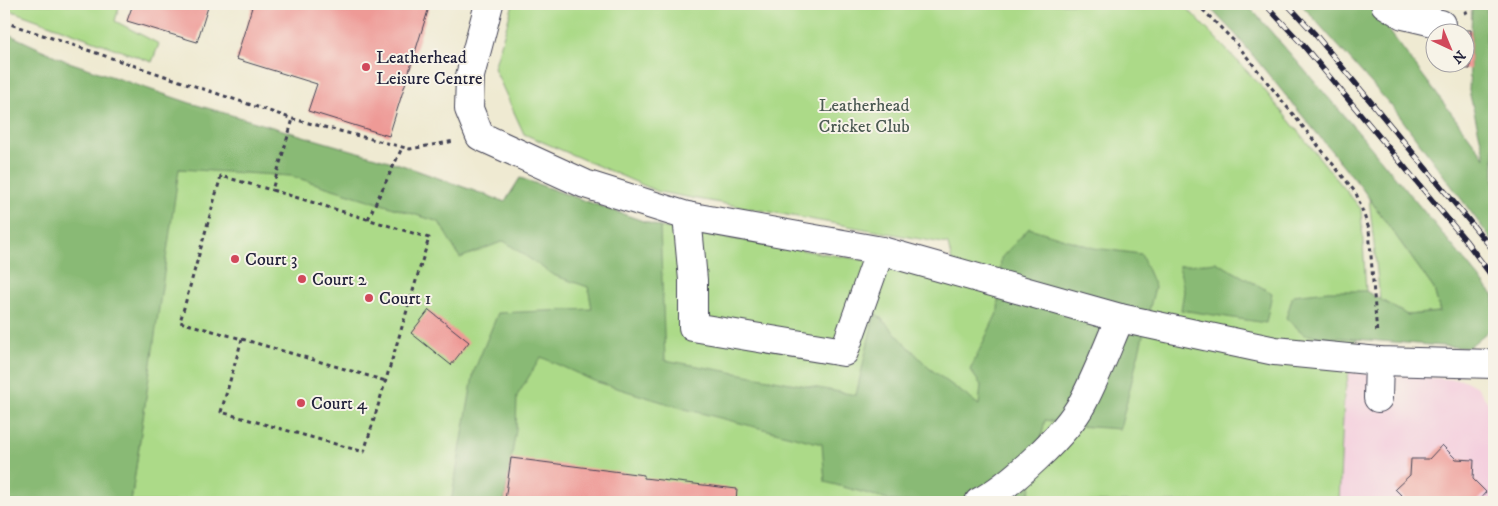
<svg xmlns="http://www.w3.org/2000/svg" width="1498" height="506" viewBox="0 0 1498 506" font-family="'IM FELL DW Pica',serif">
<style>
.built{fill:#f4cfde}
.green{fill:#acda88;stroke:#677e62}
.forest{fill:#89ba74;stroke:#566e58}
.building{fill:#ee9a96}
.lines{fill:none;stroke-linecap:round;stroke-linejoin:round}
.minor-casing{stroke:#414052;stroke-width:30}
.path{stroke:#414052;stroke-width:3;stroke-dasharray:4 4;stroke-linecap:butt}
.minor{stroke:#fff;stroke-width:28}
.rail-casing{stroke:#22223b;stroke-width:5.5}
.rail{stroke:#f7f3e8;stroke-width:4;stroke-dasharray:11;stroke-linecap:butt}
.poi-dot{fill:#d1495b;stroke:#f7f3e8;stroke-width:2}
.labels{text-anchor:middle;stroke-width:4;stroke-linejoin:round;paint-order:stroke}
.poi-label{font-size:18px;fill:#22223b;stroke:#f7f3e8;text-anchor:start}
.park-label{font-size:18px;fill:#4b5952;stroke:#f7f3e8}
</style>
<rect width="100%" height="100%" fill="#f7f3e8"/>
<filter id="ink" filterUnits="userSpaceOnUse"><feTurbulence type="fractalNoise" baseFrequency=".02" numOctaves="2"/><feDisplacementMap in="SourceGraphic" scale="10" xChannelSelector="R" yChannelSelector="G"/><feConvolveMatrix kernelMatrix="1 2 1 2 8 2 1 2 1" color-interpolation-filters="sRGB"/></filter>
<filter id="wash" filterUnits="userSpaceOnUse"><feTurbulence type="fractalNoise" baseFrequency=".0096" numOctaves="4" result="noise"/><feDisplacementMap in="SourceGraphic" scale="20" xChannelSelector="R" yChannelSelector="G"/><feGaussianBlur stdDeviation="1.12" result="paint"/><feColorMatrix in="noise" values="0 0 0 0 0 0 0 0 0 0 0 0 0 0 0 0 0 1.4 0 .05"/><feComposite in="paint" operator="in"/></filter>
<g filter="url(#wash)">
<rect width="100%" height="100%" fill="#efead2"/>
<path class="built" d="M1349 372 1464 380 1477 387 1489 404 1494 432V502H1339L1344 396Z"/>
<g class="green">
<path d="M4 4H120L115 21 159 44 152 62 4 8Z"/>
<path d="M513 4H1183L1262 87 1361 209 1366 291 1344 396 1339 502H131L178 169 396 163 505 202 520 178 660 227 876 262 954 270 948 244 659 192 524 134 494 68Z"/>
<path d="M1369 198 1434 289 1440 312 1407 315 1380 300Z"/>
</g>
<g class="forest">
<path d="M1206 4H1247L1359 133 1494 296 1493 327 1468 348 1305 335 1286 318 1293 295 1328 291H1366L1407 315 1440 312 1434 289 1361 187 1236 35Z"/>
<path d="M1301 4H1369L1485 158 1469 91 1472 4H1487L1486 51 1489 100 1494 131V243L1395 110Z"/>
<path d="M4 32 66 61 190 103 396 163 505 202 520 178 660 227 665 360 856 395 875 312 929 368 979 405 981 385 970 370 998 311 1001 258 1029 228 1094 248 1141 254 1155 287 1120 429 1077 426 1045 420 1028 502H898L825 482 822 444 685 409 594 381 541 357 517 396 516 430 504 502H451L474 371 498 313 592 309 588 287 553 275 504 241 460 258 439 222 291 176 179 169 131 502H4Z"/>
<path d="M1216 262 1272 293 1266 323 1181 310 1184 291 1179 266Z"/>
</g>
<g id="blocks">
<g class="building">
<path d="M133 4H209L197 42 127 21Z"/>
<path d="M253 4H430L389 136 308 111 317 84 236 59Z"/>
<path d="M1455 30H1471L1470 69 1449 68V62H1466V32H1454Z"/>
<path d="M429 310 469 342 451 365 411 333Z"/>
<path d="M1442 445 1456 459 1474 460 1473 479 1486 492 1477 502H1408L1395 489 1410 475 1411 459H1429Z"/>
<path d="M511 458 644 475V478L737 489 736 502H527L505 500Z"/>
</g>
</g>
</g>
<g filter="url(#ink)">
<use href="#blocks" fill-opacity="0" stroke="#414052" stroke-width="1"/>
<g class="lines">
<defs>
<g id="minor">
<path d="M489 4 470 76 469 109 480 136 585 184 687 216 882 251 1120 318 1275 351 1379 361 1494 364"/>
<path d="M1385 4 1403 15 1441 24"/>
<path d="M687 216 693 280V327L844 352 876 262 882 251"/>
<path d="M1378 398 1379 361"/>
<path d="M979 502C1009 487 1067 433 1083 402 1097 375 1108 346 1120 318"/>
</g>
</defs>
<use href="#minor" class="minor-casing"/>
<g class="path">
<path d="M1197 4 1235 42 1356 193 1369 229 1377 335"/>
<path d="M1464 13 1469 11V4"/>
<path d="M4 22 293 119 410 149 455 141"/>
<path d="M275 191 221 176 180 322 242 339 221 412 364 452 429 238 272 190 293 119"/>
<path d="M368 219 402 148"/>
<path d="M242 339 386 381"/>
</g>
<use href="#minor" class="minor"/>
<defs>
<g id="rail">
<path d="M1265 4 1303 45 1466 241 1494 279"/>
<path d="M1287 4 1314 33 1494 251"/>
</g>
</defs>
<use href="#rail" class="rail-casing"/>
<use href="#rail" class="rail"/>
</g>
</g>
<g class="poi-dot">
<circle cx="366" cy="67" r="5"/>
<circle cx="235" cy="259" r="5"/>
<circle cx="302" cy="279" r="5"/>
<circle cx="369" cy="298" r="5"/>
<circle cx="301" cy="403" r="5"/>
</g>
<g class="labels">
<g class="poi-label">
<text x="376" y="63">Leatherhead<tspan x="376" dy="21">Leisure Centre</tspan></text>
<text x="245" y="265">Court 3</text>
<text x="312" y="285">Court 2</text>
<text x="379" y="304">Court 1</text>
<text x="311" y="409">Court 4</text>
</g>
<g class="park-label">
<text x="864" y="111">Leatherhead<tspan x="864" dy="21">Cricket Club</tspan></text>
</g>
</g>
<rect width="1498" height="506" fill="none" stroke="#f7f3e8" stroke-width="20"/>
<g transform="translate(1450 48) rotate(136)"><circle r="24" fill="#f7f3e8" stroke="#a29fa3"/>
<path d="M0-4L9 19L0 12L-9 19Z" fill="#d1495b"/>
<text y="-8" font-size="14" font-weight="bold" text-anchor="middle" fill="#22223b">N</text>
</g>
</svg>
